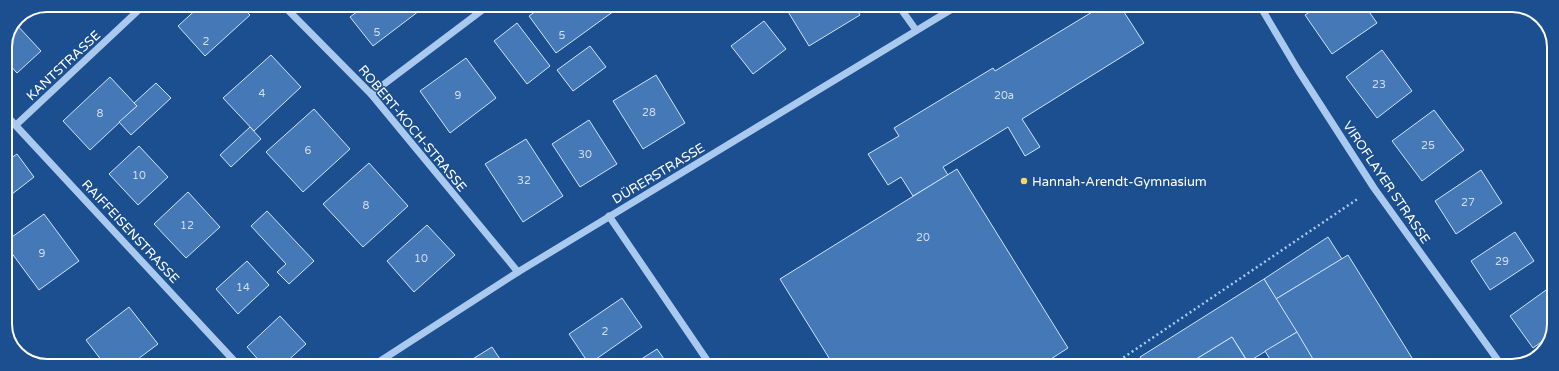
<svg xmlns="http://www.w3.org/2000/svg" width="1559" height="371" viewBox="0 0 1559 371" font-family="'Varela Round',sans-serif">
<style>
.building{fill:#4478b7;stroke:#cfe3fa}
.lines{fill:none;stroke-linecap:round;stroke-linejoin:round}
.path{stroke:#a9c9ee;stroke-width:2.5;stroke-dasharray:2 3;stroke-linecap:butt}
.minor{stroke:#a9c9ee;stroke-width:7}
.poi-dot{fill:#ffd166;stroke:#1b4f8f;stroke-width:1.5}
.labels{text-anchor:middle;stroke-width:3;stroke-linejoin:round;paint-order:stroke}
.number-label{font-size:11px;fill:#d0dded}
.street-label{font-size:13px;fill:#fff;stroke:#1b4f8f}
.poi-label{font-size:13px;fill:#fff;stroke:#1b4f8f;text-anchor:start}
.rim{fill:none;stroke:#fff;stroke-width:2}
</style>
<rect width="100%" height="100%" fill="#1b4f8f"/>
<g class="building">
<path d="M83 5H98L90 12Z"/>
<path d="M201 5H240L250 15 205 56 178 26Z"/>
<path d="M366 5H415L419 11 373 46 350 17Z"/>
<path d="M544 5H610L614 11 556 53 529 16Z"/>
<path d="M795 5H854L860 15 809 46 787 10Z"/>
<path d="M1102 6H1120L1144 43 1022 119 1040 147 1025 156 1008 127 943 167 948 175 913 196 901 177 888 185 868 154 899 136 894 128 993 68 995 71Z"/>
<path d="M1319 6H1365L1377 23 1332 54 1305 15Z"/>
<path d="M1534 13 1543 19 1547 26 1544 28Z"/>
<path d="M764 21 786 49 753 74 731 46Z"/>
<path d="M15 23 41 51 17 73 7 62 5 64V46Z"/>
<path d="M517 23 550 66 527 84 494 41Z"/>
<path d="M590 46 606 67 573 91 557 70Z"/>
<path d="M1382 50 1412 91 1377 118 1346 77Z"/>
<path d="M271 55 301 87 254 131 223 98Z"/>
<path d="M466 58 496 98 450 133 420 91Z"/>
<path d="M656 75 685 123 643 149 613 101Z"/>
<path d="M110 77 137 106 90 150 63 121Z"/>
<path d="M156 83 171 98 131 135 119 122 137 106 134 103Z"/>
<path d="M314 109 350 149 303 192 266 152Z"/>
<path d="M1434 110 1464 150 1422 181 1392 141Z"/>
<path d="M589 120 617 164 580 187 552 144Z"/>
<path d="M250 127 261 139 231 167 220 155Z"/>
<path d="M526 139 563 196 523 222 485 164Z"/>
<path d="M139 146 168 177 138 205 109 174Z"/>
<path d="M17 154 34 177 7 198 5 196V162Z"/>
<path d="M369 163 408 206 363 247 323 204Z"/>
<path d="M957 169 1068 348 1040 366H834L780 279Z"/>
<path d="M1481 170 1502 203 1456 234 1435 201Z"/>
<path d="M188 192 220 227 186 258 154 224Z"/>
<path d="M267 211 314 261 289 284 277 272 286 264 251 226Z"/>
<path d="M44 214 79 261 39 290 5 244V242Z"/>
<path d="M427 225 455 255 414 292 387 261Z"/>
<path d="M1515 232 1534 261 1490 290 1471 261Z"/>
<path d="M1328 237 1342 259 1276 299 1264 279Z"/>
<path d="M1348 255 1417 366H1317L1276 299Z"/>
<path d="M247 261 269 285 238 314 216 289Z"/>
<path d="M1264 279 1297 332 1248 362 1232 337 1185 366H1146L1140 357Z"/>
<path d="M1553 285V333L1551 335 1533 348 1510 316Z"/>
<path d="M622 298 642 327 589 364 569 334Z"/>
<path d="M129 307 158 344 130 365H105L86 340Z"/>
<path d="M280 316 306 344 283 365H263L247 347Z"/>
<path d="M1297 332 1317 366H1274L1265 351Z"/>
<path d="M1232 337 1250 366H1185Z"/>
<path d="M492 347 504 365H463Z"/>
<path d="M657 349 669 366 632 365Z"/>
<path d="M166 360 170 365H159Z"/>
</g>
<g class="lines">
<path class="path" d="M1111 366 1359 198"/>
<g class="minor">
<path d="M283 5 371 94 518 272"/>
<path d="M898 5 916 30"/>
<path d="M1260 6 1298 70 1374 188 1502 366"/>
<path d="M371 94 489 5"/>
<path d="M5 114 238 365"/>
<path d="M16 125 144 5"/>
<path d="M609 216 711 366"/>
<path d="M374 365 518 272 957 6"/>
</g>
</g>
<circle class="poi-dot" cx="1024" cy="181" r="4"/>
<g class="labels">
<g class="number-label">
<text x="377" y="36">5</text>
<text x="562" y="39">5</text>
<text x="206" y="45">2</text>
<text x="1379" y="88">23</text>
<text x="262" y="97">4</text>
<text x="458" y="99">9</text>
<text x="1004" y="99">20a</text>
<text x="649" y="116">28</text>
<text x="100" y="117">8</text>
<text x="1428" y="149">25</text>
<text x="308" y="154">6</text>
<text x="585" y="158">30</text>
<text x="139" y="179">10</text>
<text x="524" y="184">32</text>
<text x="1468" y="206">27</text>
<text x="366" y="209">8</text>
<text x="187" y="229">12</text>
<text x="923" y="241">20</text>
<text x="42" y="257">9</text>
<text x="421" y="262">10</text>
<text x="1502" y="265">29</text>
<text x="243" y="291">14</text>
<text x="605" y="335">2</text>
</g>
<g class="street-label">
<text transform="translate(63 65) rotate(-43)" y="5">KANTSTRASSE</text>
<text transform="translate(413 128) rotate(50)" y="5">ROBERT-KOCH-STRASSE</text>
<text transform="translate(658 173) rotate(-31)" y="5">DÜRERSTRASSE</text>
<text transform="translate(1387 182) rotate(56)" y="5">VIROFLAYER STRASSE</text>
<text transform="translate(131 231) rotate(47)" y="5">RAIFFEISENSTRASSE</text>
</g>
<g class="poi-label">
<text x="1032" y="186">Hannah-Arendt-Gymnasium</text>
</g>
</g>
<path d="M0 0H1559V371H0ZM47 12H1512A35 35 0 0 1 1547 47V324A35 35 0 0 1 1512 359H47A35 35 0 0 1 12 324V47A35 35 0 0 1 47 12Z" fill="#1b4f8f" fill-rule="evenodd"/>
<path class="rim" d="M47 12H1512A35 35 0 0 1 1547 47V324A35 35 0 0 1 1512 359H47A35 35 0 0 1 12 324V47A35 35 0 0 1 47 12Z"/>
</svg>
